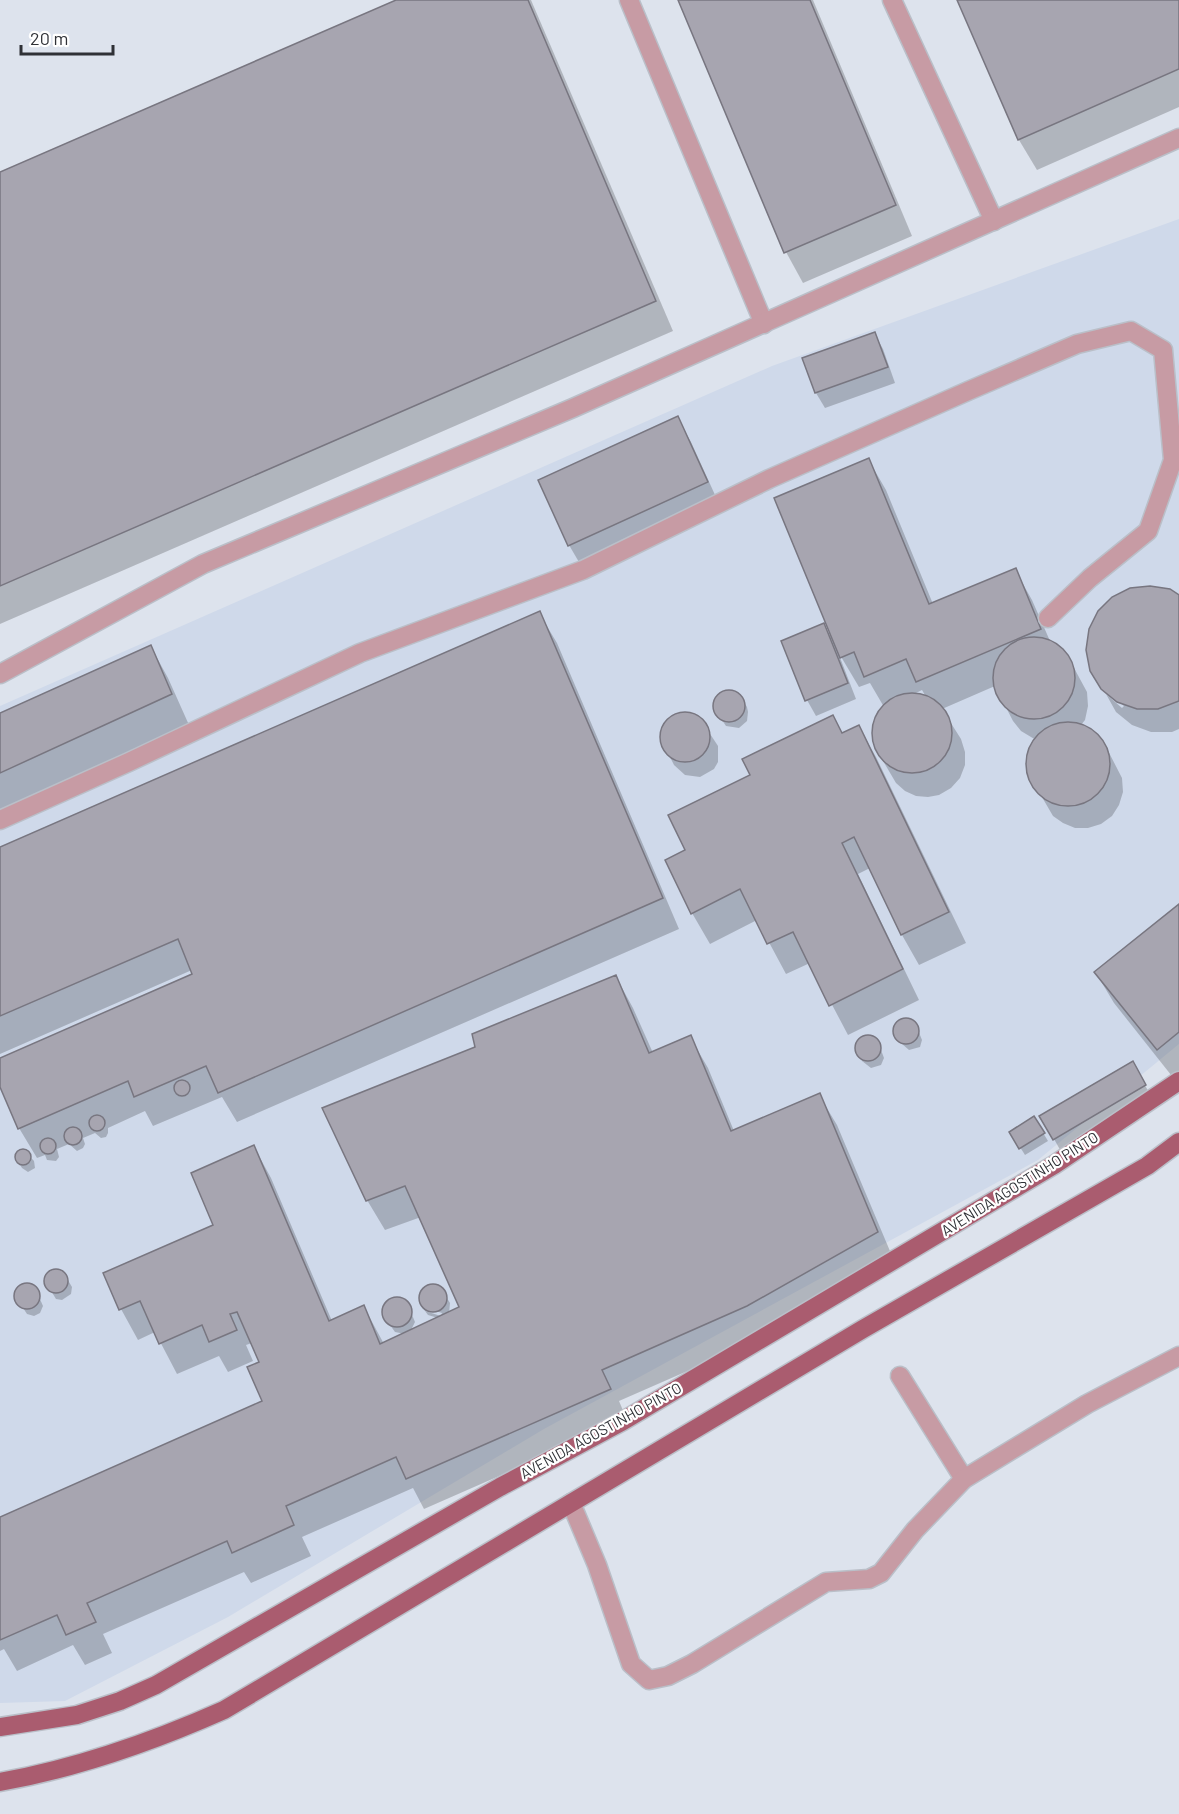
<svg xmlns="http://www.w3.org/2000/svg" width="1179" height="1814" viewBox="0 0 1179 1814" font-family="Barlow,sans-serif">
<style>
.built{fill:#cfd9ea}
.shadow{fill:#0003;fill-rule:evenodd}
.building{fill:#a7a5b0;stroke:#787680;stroke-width:1.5}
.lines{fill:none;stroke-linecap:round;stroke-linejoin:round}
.minor-casing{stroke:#babfc8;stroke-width:21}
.major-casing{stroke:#babfc8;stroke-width:21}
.minor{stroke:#c79ba4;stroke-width:18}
.major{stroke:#aa5c6f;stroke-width:18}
.labels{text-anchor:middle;stroke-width:4.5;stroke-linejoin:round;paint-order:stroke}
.street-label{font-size:15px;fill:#2f3136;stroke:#fff}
</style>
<rect width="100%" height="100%" fill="#dde3ed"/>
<path class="built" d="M1179 219V1044L1038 1160 544 1429 228 1617 65 1701 0 1703V706L772 366Z"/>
<g class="shadow">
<path d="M400 0H531L673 331 0 624V174Z"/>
<path d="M680 0H813L912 236 803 283 786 252Z"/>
<path d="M959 0H1179V107L1037 170 1019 140Z"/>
<path d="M874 333 883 349 895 383 825 408 816 393Z"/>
<path d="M677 418 691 442 720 506 583 569 569 545Z"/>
<path d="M868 459 886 490 933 604 1015 570 1032 600 1050 641 1058 645 1067 655 1087 692 1088 706 1085 720 1081 725 1093 732 1103 741 1122 778 1123 792 1119 805 1112 816 1101 824 1088 828H1075L1063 823 1053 816 1032 780 1028 768 1029 754 1036 740 1021 731 1013 721 995 686 942 709 961 739 965 752V765L960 778 951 788 939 795 928 797 916 796 905 791 896 783 876 749 873 737 874 724 884 707 870 683 859 687 840 655H839L856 699 816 716 807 700 783 642 824 625 833 640 834 639ZM922 690 926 697 914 694Z"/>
<path d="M1179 597V729L1172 732H1151L1132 725 1116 712 1106 694 1122 708 1124 706 1102 687Z"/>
<path d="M539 613 557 643 679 929 237 1122 222 1097 153 1126 145 1111 108 1128V1133L106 1137 101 1138 95 1133 83 1138 85 1144 83 1148 77 1151 69 1144 57 1149 59 1157 56 1161 47 1160 45 1155 37 1158 19 1128 0 1083V1060L194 975 192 970 0 1054V849Z"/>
<path d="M151 647 168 678 189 725 3 809 0 821V715Z"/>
<path d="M725 692H734L742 699 747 707 748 712 747 721 739 728 726 726 716 711 717 699Z"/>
<path d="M684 712 699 717 718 746V762L714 769 700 777 685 775 674 765 662 741 664 725 669 719Z"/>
<path d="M859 727 876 757 966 943 919 965 902 935 870 868 858 874 919 1000 848 1035 810 963 786 974 757 920 710 944 692 913 687 851 842 734Z"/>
<path d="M1179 906V1077L1175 1080 1114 1003 1096 973Z"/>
<path d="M616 977 633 1008 653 1053 690 1037 708 1068 734 1131 819 1095 837 1125 895 1263 765 1337 619 1401 627 1420 424 1509 413 1488 302 1537 311 1556 251 1583 244 1572 103 1634 112 1653 85 1665 73 1645 17 1671 4 1649 0 1651V1519L264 1401 261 1363 252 1343 246 1345 253 1361 228 1372 219 1356 177 1374 155 1332 138 1340 121 1309 105 1274 215 1225 254 1147 271 1178 332 1321 364 1307 384 1344 405 1334 395 1332 385 1318 384 1310 388 1302 396 1299 408 1305 415 1322 410 1332 438 1318 428 1315 425 1311 441 1316 442 1313 423 1307 420 1299 421 1291 428 1285 440 1287 450 1303 449 1313 461 1307 421 1217 385 1230 367 1200 477 1048Z"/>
<path d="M910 1020 916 1025 922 1040 920 1047 909 1050 901 1043 896 1035 895 1028 899 1022Z"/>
<path d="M872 1038 878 1042 884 1058 881 1065 871 1068 862 1061 858 1053 857 1046 861 1040Z"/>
<path d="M1132 1063 1154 1101 1063 1155 1041 1116Z"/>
<path d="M1034 1118 1048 1141 1025 1155 1011 1133Z"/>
<path d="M25 1151 34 1161 35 1168 28 1172 22 1168 17 1160 19 1152Z"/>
<path d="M57 1269 63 1272 72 1287 71 1294 62 1300 56 1299 45 1281 47 1275Z"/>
<path d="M28 1285 35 1288 43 1306 40 1313 34 1316 27 1314 16 1297 18 1290Z"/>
</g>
<g class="building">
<path d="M396 0H528L656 301 0 586V172Z"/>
<path d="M678 0H810L896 205 784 253Z"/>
<path d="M957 0H1179V69L1018 140Z"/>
<path d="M875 332 888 367 815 393 802 358Z"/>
<path d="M678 416 708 482 568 546 538 480Z"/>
<path d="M869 458 929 604 1016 568 1041 629 916 682 906 659 864 677 854 652 840 658 774 498Z"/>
<path d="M1150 586 1170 589 1179 595V701L1158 709H1137L1117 702 1101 689 1090 671 1086 650 1089 629 1098 611 1112 597 1130 588Z"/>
<path d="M540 611 663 898 218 1093 206 1066 134 1097 128 1081 18 1129 0 1087V1058L192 974 178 939 0 1016V847Z"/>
<path d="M824 623 848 683 805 701 781 641Z"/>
<circle cx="1034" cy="678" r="41"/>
<path d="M151 645 172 694 0 773V713Z"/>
<circle cx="729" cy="706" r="16"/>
<circle cx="912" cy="733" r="40"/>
<circle cx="685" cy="737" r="25"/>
<path d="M833 715 842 733 859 725 949 912 901 935 854 837 842 843 903 969 829 1006 793 932 767 944 740 889 691 914 665 860 685 850 668 815 750 775 742 759Z"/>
<circle cx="1068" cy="764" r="42"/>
<path d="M1179 904V1032L1157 1050 1094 972Z"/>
<path d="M616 975 649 1053 691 1035 731 1131 820 1093 878 1232 747 1306 602 1370 611 1389 406 1479 396 1457 286 1506 294 1525 232 1553 227 1541 87 1603 96 1622 66 1635 57 1615 0 1640V1517L262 1401 247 1367 259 1362 237 1312 230 1314 237 1330 209 1342 202 1325 159 1344 140 1301 119 1310 103 1273 213 1225 191 1173 254 1145 329 1321 364 1305 380 1344 459 1307 405 1186 366 1201 322 1108 475 1047 472 1034Z"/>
<circle cx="906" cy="1031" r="13"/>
<circle cx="868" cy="1048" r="13"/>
<path d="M1133 1061 1146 1085 1053 1140 1039 1116Z"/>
<circle cx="182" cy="1088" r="8"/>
<circle cx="97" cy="1123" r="8"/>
<path d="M1034 1116 1045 1133 1019 1149 1009 1132Z"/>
<circle cx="73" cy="1136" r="9"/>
<circle cx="48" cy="1146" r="8"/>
<circle cx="23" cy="1157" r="8"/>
<circle cx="56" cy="1281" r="12"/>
<circle cx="27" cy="1296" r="13"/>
<circle cx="433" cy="1298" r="14"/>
<circle cx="397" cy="1312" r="15"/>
</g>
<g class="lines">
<defs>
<g id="minor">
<path d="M629 0 764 324"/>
<path d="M892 0 994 221"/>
<path d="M0 674 203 564 573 408 1179 138"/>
<path d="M0 820 129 762 360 653 583 570 769 479 968 391 1077 344 1131 331 1163 350 1173 460 1148 531 1090 578 1048 618"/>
<path d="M900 1376 964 1479"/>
<path d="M571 1503 597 1565 631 1664 649 1680 668 1676 692 1664 826 1582 869 1579 881 1573 915 1530 964 1479 1087 1404 1179 1356"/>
</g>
<g id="major">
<path d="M0 1727 77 1715 120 1701 156 1685 500 1487 623 1421 1054 1165 1179 1081"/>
<path d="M0 1782C78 1768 152 1742 224 1710L863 1329 1147 1166 1179 1142"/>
</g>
</defs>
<use href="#minor" class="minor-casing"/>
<use href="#major" class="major-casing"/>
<use href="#minor" class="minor"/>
<use href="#major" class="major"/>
</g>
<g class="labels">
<g class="street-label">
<text transform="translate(1020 1184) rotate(-32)" y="5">AVENIDA AGOSTINHO PINTO</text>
<text transform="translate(601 1431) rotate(-29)" y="5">AVENIDA AGOSTINHO PINTO</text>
</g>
</g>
<path d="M21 45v9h92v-9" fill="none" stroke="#2f3136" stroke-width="3"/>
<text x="30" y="45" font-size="18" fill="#2f3136" stroke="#ffffff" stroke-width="4.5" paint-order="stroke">20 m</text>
</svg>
